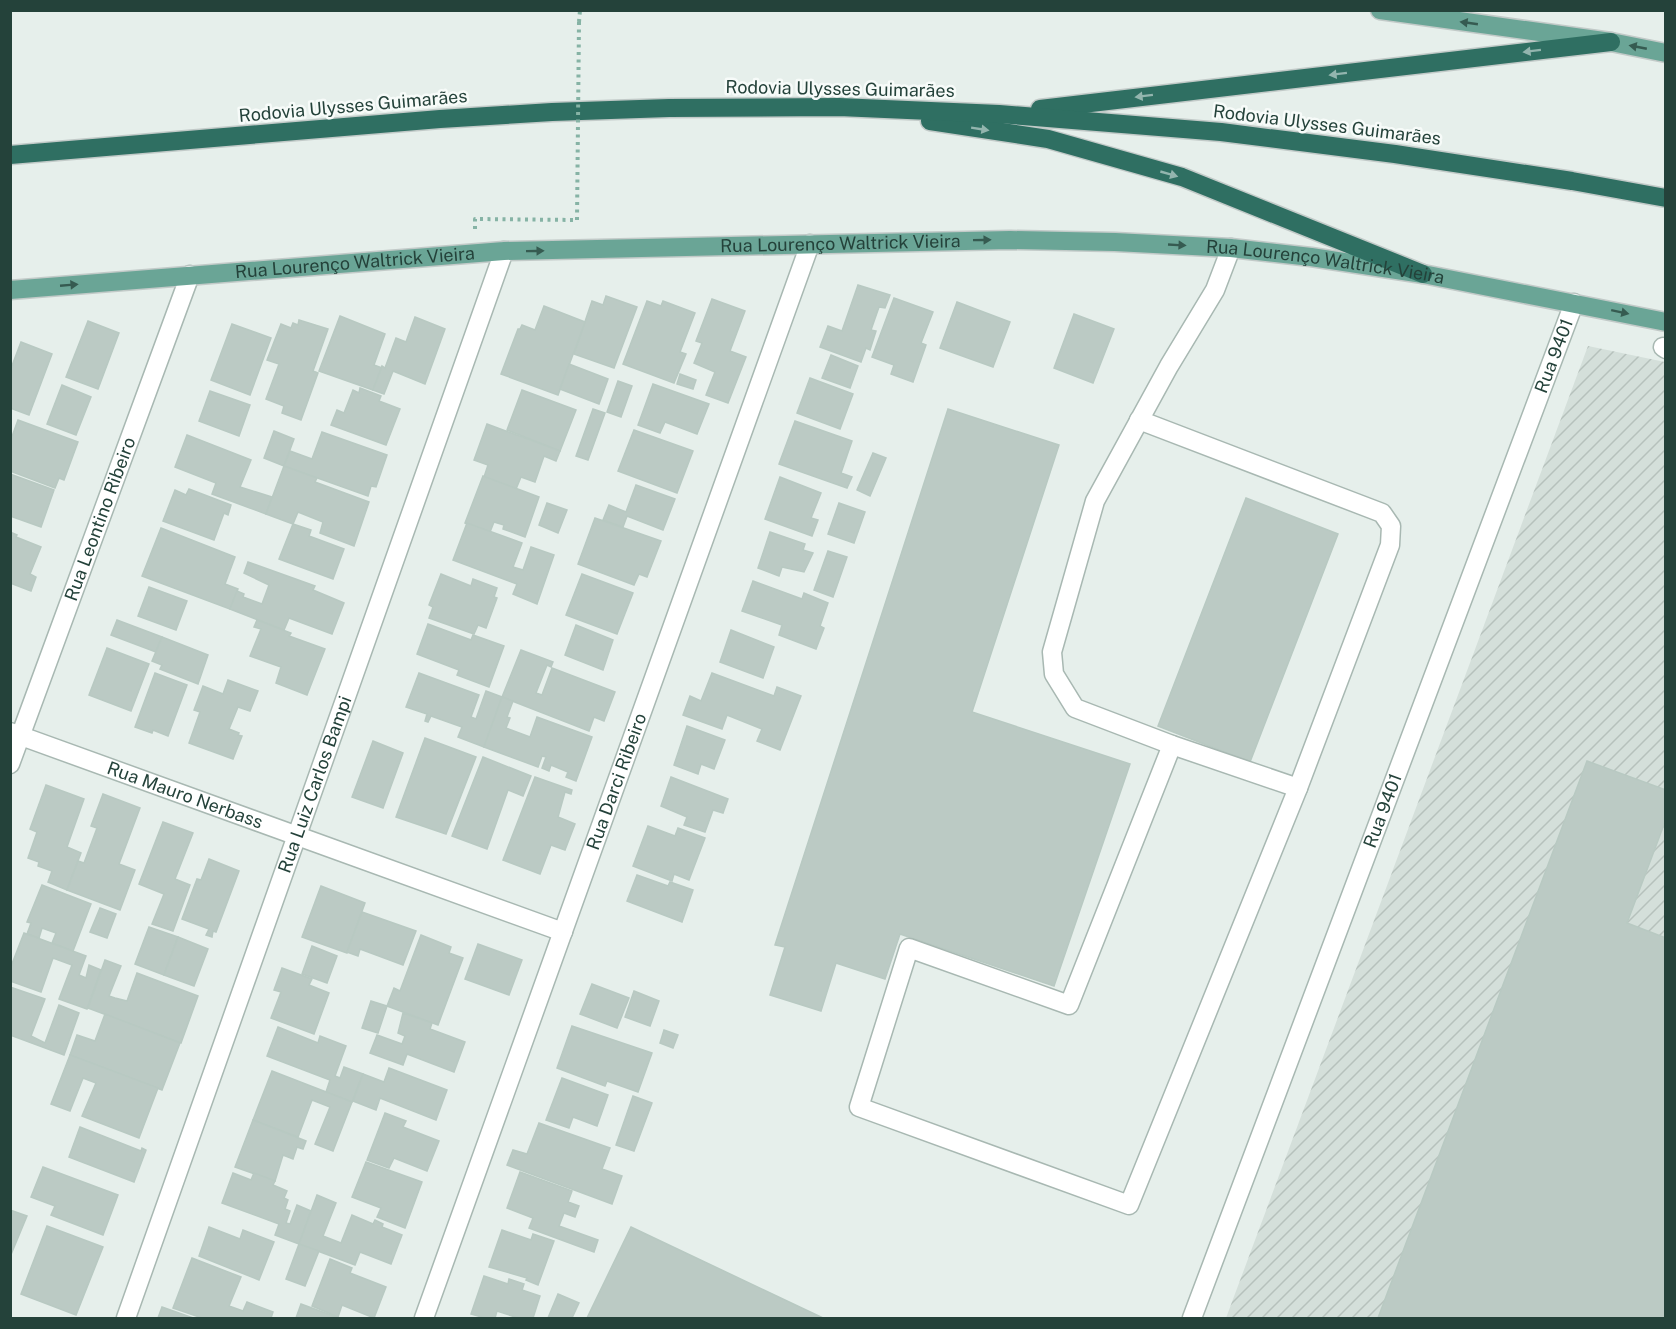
<svg xmlns="http://www.w3.org/2000/svg" width="1676" height="1329" viewBox="0 0 1676 1329" font-family="'Public Sans',sans-serif">
<style>
.industrial{fill:url(#industrial-furrows)}
.building{fill:#bbcac4;stroke:#b8c9c2;stroke-width:1.5}
.lines{fill:none;stroke-linecap:round;stroke-linejoin:round}
.minor-casing{stroke:#a8b8b2;stroke-width:21}
.major-casing{stroke:#c2cac8;stroke-width:21}
.highway-casing{stroke:#c2cac8;stroke-width:21}
.path{stroke:#86b3a5;stroke-width:4;stroke-dasharray:3 4.5;stroke-linecap:butt}
.minor{stroke:#fff;stroke-width:18}
.major{stroke:#6aa596;stroke-width:18}
.highway{stroke:#2f6f62;stroke-width:18}
.path-bridge{stroke:#86b3a5;stroke-width:4;stroke-dasharray:3 4.5;stroke-linecap:butt}
.oneway{fill:#365b51}
.oneway2{fill:#93b5ae}
.labels{text-anchor:middle;stroke-width:5;stroke-linejoin:round;paint-order:stroke}
.street-label{font-size:18px;fill:#24423a;stroke:#f7fbf9}
</style>
<defs>
<pattern id="industrial-furrows" width="10" height="10" patternUnits="userSpaceOnUse" patternTransform="scale(1.5)"><rect width="10" height="10" fill="#d4dfda"/><path d="M-1 1l2-2M0 10L10 0M9 11l2-2" fill="none" stroke="#b6c1bc"/></pattern>
</defs>
<rect width="100%" height="100%" fill="#e6efeb"/>
<path class="industrial" d="M1588 346 1665 362V1318H1226Z"/>
<g class="building">
<path d="M858 285 890 295 885 308 879 307 871 330 876 331 870 350 866 348 861 362 820 347 828 326 842 331Z"/>
<path d="M606 296 637 307 614 368 574 354 592 301 603 305Z"/>
<path d="M894 298 933 312 921 343 926 345 913 382 891 374 894 365 872 357Z"/>
<path d="M712 299 745 311 730 351 746 357 728 403 706 395 715 372 694 363 702 343 696 341Z"/>
<path d="M647 301 661 306 663 301 695 313 680 352 686 354 674 383 623 364Z"/>
<path d="M957 302 1010 322 993 367 940 348Z"/>
<path d="M544 306 585 322 558 395 501 374 518 329H520L522 325 535 330Z"/>
<path d="M1074 314 1114 329 1093 383 1054 368Z"/>
<path d="M340 316 385 334 374 365 382 368 373 390 319 371Z"/>
<path d="M415 317 445 329 425 384 393 371 384 394 373 390 382 366 385 368 396 338 406 342Z"/>
<path d="M299 320 328 329 313 371 318 373 301 420 282 413 284 406 266 399 279 364 267 360 281 324 291 328 293 323 298 325Z"/>
<path d="M88 321 119 333 98 389 66 377Z"/>
<path d="M232 324 271 338 250 395 211 380Z"/>
<path d="M21 342 52 354 29 415 10 408V371Z"/>
<path d="M831 355 858 366 850 388 822 378Z"/>
<path d="M569 364 608 379 599 404 560 389Z"/>
<path d="M680 374 696 380 693 389 677 384Z"/>
<path d="M810 378 853 394 840 429 797 413Z"/>
<path d="M618 381 632 386 621 417 607 412Z"/>
<path d="M653 384 709 404 697 434 665 422 660 433 638 425Z"/>
<path d="M62 385 91 397 76 435 47 424Z"/>
<path d="M360 388 381 396 379 401 400 409 386 445 331 425 337 410 344 413 353 390 359 393Z"/>
<path d="M522 390 576 410 560 451 507 430Z"/>
<path d="M210 391 250 405 239 436 199 421Z"/>
<path d="M593 409 605 413 588 460 576 456Z"/>
<path d="M948 409 1059 445 972 712 1130 764 1054 986 900 934 885 979 836 963 821 1011 770 995 785 947 775 945Z"/>
<path d="M18 420 78 442 64 480 59 478 55 488 10 471V442Z"/>
<path d="M795 421 852 441 841 473 852 477 847 488 779 464Z"/>
<path d="M487 424 560 451 556 461 544 456 535 482 521 477 516 489 484 477 488 465 474 460Z"/>
<path d="M634 430 693 451 677 493 618 471Z"/>
<path d="M274 431 294 439 284 466 264 458Z"/>
<path d="M322 432 387 455 376 487 371 486 368 496 284 466 290 451 312 459Z"/>
<path d="M187 435 251 460 240 487 272 497 266 514 212 494 216 483 175 467Z"/>
<path d="M873 453 886 458 870 496 857 490Z"/>
<path d="M284 466 317 478 315 482 369 502 354 546 320 533 323 522 298 512 293 524 266 514Z"/>
<path d="M10 474 54 490 41 527 10 516Z"/>
<path d="M483 476 539 497 525 537 503 529 504 525 494 522 490 532 465 523Z"/>
<path d="M780 477 821 493 811 518 818 520 812 536 765 519Z"/>
<path d="M636 485 675 499 663 530 627 516 623 527 603 520 609 505 626 512Z"/>
<path d="M189 489 231 505 228 515 224 513 214 540 163 521 175 490 186 495Z"/>
<path d="M1246 498 1338 534 1250 762 1158 726Z"/>
<path d="M547 503 567 510 558 533 539 525Z"/>
<path d="M839 503 865 512 854 543 828 534Z"/>
<path d="M595 518 661 541 647 577 639 574 634 585 578 564Z"/>
<path d="M467 523 522 543 513 567 523 570 531 547 554 555 537 604 513 594 517 584 453 560Z"/>
<path d="M293 524 311 530 309 536 344 549 333 579 279 559Z"/>
<path d="M161 528 235 557 225 584 238 589 230 609 142 576Z"/>
<path d="M10 532 17 535 16 537 41 547 30 574 36 577 31 591 10 583Z"/>
<path d="M770 532 805 544 803 550 813 553 804 572 782 567 779 576 758 568Z"/>
<path d="M828 551 847 557 833 597 814 590Z"/>
<path d="M248 562 315 586 313 590 344 603 332 634 289 618 284 630 230 609 237 591 244 594 243 597 262 604 269 585 244 573Z"/>
<path d="M441 574 471 586 473 579 497 588 494 597 497 598 486 628 478 625 474 634 429 618 433 607 429 605Z"/>
<path d="M582 574 633 593 617 634 566 615Z"/>
<path d="M753 581 802 599 804 593 828 603 820 626 824 628 816 649 779 635 782 625 742 611Z"/>
<path d="M149 587 187 601 176 630 138 616Z"/>
<path d="M117 620 162 637 156 652 111 635Z"/>
<path d="M257 620 291 633 289 636 325 649 307 695 276 683 281 667 250 656 261 629 254 627Z"/>
<path d="M428 624 471 640 473 635 504 646 489 687 457 675 459 670 417 654Z"/>
<path d="M576 625 613 640 603 670 565 655Z"/>
<path d="M731 630 774 647 763 678 720 662Z"/>
<path d="M162 637 208 655 198 684 160 669 162 665 152 661Z"/>
<path d="M107 648 149 664 131 711 89 695Z"/>
<path d="M521 650 553 662 551 667 547 665 536 693 542 695 552 668 615 692 604 721 594 717 589 731 502 697Z"/>
<path d="M155 673 187 685 168 736 153 730 152 733 135 727Z"/>
<path d="M419 673 479 695 471 717 476 719 486 691 502 697 484 747 458 737 462 727 431 716 428 722 425 721 427 714 406 707Z"/>
<path d="M712 673 774 696 777 687 801 696 780 750 757 741 762 729 727 715 722 729 683 715 690 696 701 701Z"/>
<path d="M228 680 258 691 250 711 238 707 229 729 239 733 238 735 242 736 233 759 189 743 200 712 194 710 203 686 223 694Z"/>
<path d="M502 697 513 701 507 717 510 718 506 728 530 737 537 717 592 737 576 781 566 777 568 772 551 765 549 771 542 768 546 757 542 756 538 767 484 747Z"/>
<path d="M687 726 725 740 714 769 701 764 698 774 674 765Z"/>
<path d="M425 738 476 757 446 834 396 817Z"/>
<path d="M373 741 403 753 383 808 352 797Z"/>
<path d="M483 757 531 776 523 796 508 790 487 849 452 836Z"/>
<path d="M1587 761 1666 790V819L1627 923 1666 938V1318H1378Z"/>
<path d="M535 777 572 790 571 794 565 792 558 817 575 824 565 850 551 845 540 874 503 860Z"/>
<path d="M671 777 728 799 723 813 713 810 705 832 684 825 687 817 661 806Z"/>
<path d="M46 785 84 799 67 847 81 853 67 890 48 882 52 871 38 866 39 862 28 858 37 832 30 829Z"/>
<path d="M103 794 140 808 119 864 135 870 120 910 67 890 78 861 84 863 97 828 91 826Z"/>
<path d="M163 822 193 833 175 879 190 885 173 931 152 924 164 894 139 884Z"/>
<path d="M648 826 675 836 678 828 705 838 689 880 674 874 672 881 633 866Z"/>
<path d="M209 859 239 871 216 932 213 931 212 937 206 935 209 929 182 919 197 879 201 880Z"/>
<path d="M637 875 668 886 670 882 693 890 682 922 627 901Z"/>
<path d="M42 885 91 904 73 951 52 943 56 933 42 928 39 938 27 934 31 923 27 922Z"/>
<path d="M321 886 365 903 347 953 302 937Z"/>
<path d="M100 908 116 914 107 938 90 932Z"/>
<path d="M362 912 416 931 403 965 360 949 358 956 347 952Z"/>
<path d="M149 927 178 937 164 975 135 964Z"/>
<path d="M24 933 86 956 79 975 86 978 89 965 101 970 87 1009 59 999 72 965 53 958 41 992 10 981V969Z"/>
<path d="M421 935 451 947 449 953 463 958 438 1025 387 1006 394 988 400 991Z"/>
<path d="M178 937 208 949 194 986 164 975Z"/>
<path d="M478 944 522 960 509 995 465 979Z"/>
<path d="M312 946 337 956 327 983 302 974Z"/>
<path d="M105 960 121 966 109 996 115 998 127 1001 137 973 198 996 181 1043 88 1008Z"/>
<path d="M282 968 312 979 309 985 329 993 314 1034 271 1018 281 992 274 990Z"/>
<path d="M592 984 629 998 617 1028 580 1014Z"/>
<path d="M10 987 45 999 31 1036 45 1043 59 1005 79 1013 64 1055 10 1035Z"/>
<path d="M634 991 659 1001 650 1026 625 1017Z"/>
<path d="M371 1001 387 1006 378 1033 362 1028Z"/>
<path d="M403 1013 432 1023 430 1029 465 1042 454 1072 407 1054 403 1065 370 1053 377 1035 402 1044 405 1036 398 1033Z"/>
<path d="M105 1014 180 1043 162 1090 70 1055 77 1035 95 1041Z"/>
<path d="M572 1026 652 1053 638 1092 607 1081 605 1086 557 1068Z"/>
<path d="M278 1027 318 1043 320 1036 346 1046 335 1076 340 1078 344 1067 363 1074 352 1102 326 1092 330 1080 267 1056Z"/>
<path d="M664 1030 678 1035 673 1048 660 1043Z"/>
<path d="M70 1055 158 1088 139 1138 82 1116 96 1083 83 1078 70 1111 51 1104Z"/>
<path d="M389 1068 447 1090 436 1120 380 1098 376 1110 353 1101 363 1074 384 1082Z"/>
<path d="M272 1071 352 1102 333 1151 315 1144 330 1107 312 1100 298 1137 253 1120Z"/>
<path d="M562 1078 608 1095 597 1126 573 1117 569 1128 546 1120Z"/>
<path d="M633 1096 652 1103 634 1151 616 1145Z"/>
<path d="M385 1113 406 1121 403 1127 439 1141 427 1171 394 1158 389 1168 367 1160Z"/>
<path d="M253 1120 306 1141 303 1149 297 1147 293 1159 283 1155 275 1181 235 1167Z"/>
<path d="M539 1123 610 1148 602 1169 622 1176 612 1204 507 1165 513 1150 527 1154Z"/>
<path d="M80 1127 141 1151 142 1148 146 1150 134 1182 69 1157Z"/>
<path d="M366 1162 422 1182 405 1228 377 1217 381 1208 352 1197Z"/>
<path d="M43 1167 118 1195 103 1235 51 1215 55 1206 31 1197Z"/>
<path d="M520 1172 572 1191 568 1202 579 1206 575 1217 564 1213 559 1226 598 1240 594 1252 529 1228 533 1218 507 1208Z"/>
<path d="M233 1173 251 1180 254 1173 275 1181 273 1185 287 1191 284 1198 288 1200 285 1209 290 1211 286 1223 290 1224 297 1205 311 1211 299 1244 275 1235 279 1224 222 1203Z"/>
<path d="M317 1195 336 1203 323 1236 341 1243 352 1215 373 1224 375 1220 383 1224 382 1227 402 1235 391 1264 360 1252 355 1265 299 1244Z"/>
<path d="M10 1210 27 1216 10 1257Z"/>
<path d="M47 1226 103 1247 76 1315 21 1294Z"/>
<path d="M209 1227 240 1239 243 1230 274 1242 259 1280 199 1256Z"/>
<path d="M631 1227 823 1318H587Z"/>
<path d="M502 1230 531 1240 533 1234 554 1241 538 1285 526 1280 527 1278 489 1267Z"/>
<path d="M299 1244 319 1251 305 1286 286 1279Z"/>
<path d="M192 1258 241 1277 229 1306 243 1311 247 1302 273 1312 271 1318H202L173 1308Z"/>
<path d="M330 1259 352 1268 350 1273 386 1287 374 1318 342 1305 338 1317 312 1306Z"/>
<path d="M484 1276 508 1284 509 1279 524 1284 522 1290 540 1296 533 1318H518L497 1311 495 1318H485L471 1314Z"/>
<path d="M558 1294 579 1303 572 1318H548Z"/>
<path d="M301 1304 339 1318H296Z"/>
<path d="M162 1307 193 1318H158Z"/>
</g>
<g class="lines">
<defs>
<g id="minor">
<path d="M1231 248 1215 290 1169 366 1095 501 1052 652 1054 674 1075 708 1172 745 1298 788"/>
<path d="M1663 347 1666 349"/>
<path d="M1139 420 1382 513 1391 526 1390 545 1298 788 1129 1205 859 1107 909 948 1069 1005 1172 745"/>
<path id="s1" d="M10 732 563 932"/>
<path id="s2" d="M10 764 190 275"/>
<path id="s3" d="M126 1318 504 251"/>
<path id="s4" d="M424 1318 810 244"/>
<path id="s5" d="M1192 1318 1574 303"/>
</g>
<g id="major">
<path d="M1380 10 1611 42 1666 53"/>
<path id="s6" d="M10 290 504 251 1010 240 1115 242 1231 248 1311 257 1423 274 1666 322"/>
</g>
<g id="highway">
<path d="M1040 109 1611 42"/>
<path d="M930 121 1048 139 1182 177 1423 274"/>
<path d="M10 155 440 119 552 112 669 108 839 107 999 114 1221 132 1395 154 1572 181 1666 198"/>
</g>
</defs>
<use href="#minor" class="minor-casing"/>
<use href="#major" class="major-casing"/>
<use href="#highway" class="highway-casing"/>
<g class="path">
<path d="M579 22 580 10"/>
<path d="M475 229V219L577 220"/>
</g>
<use href="#minor" class="minor"/>
<use href="#major" class="major"/>
<use href="#highway" class="highway"/>
<path class="path-bridge" d="M577 220 579 22"/>
</g>
<defs><path id="oneway-solid" d="M-6-.8H1V-3.2L6.5 0L1 3.2V.8H-6Z" transform="scale(1.5)"/></defs>
<g class="oneway">
<use href="#oneway-solid" transform="translate(1469 23) rotate(-172)"/>
<use href="#oneway-solid" transform="translate(1638 47) rotate(-169)"/>
<use href="#oneway-solid" transform="translate(982 240) rotate(-1)"/>
<use href="#oneway-solid" transform="translate(1177 245) rotate(3)"/>
<use href="#oneway-solid" transform="translate(535 251) rotate(-1)"/>
<use href="#oneway-solid" transform="translate(69 285) rotate(-5)"/>
<use href="#oneway-solid" transform="translate(1620 312) rotate(12)"/>
</g>
<g class="oneway2">
<use href="#oneway-solid" transform="translate(1532 51) rotate(173)"/>
<use href="#oneway-solid" transform="translate(1338 74) rotate(173)"/>
<use href="#oneway-solid" transform="translate(1144 96) rotate(173)"/>
<use href="#oneway-solid" transform="translate(980 129) rotate(9)"/>
<use href="#oneway-solid" transform="translate(1169 174) rotate(16)"/>
</g>
<g class="labels">
<g class="street-label">
<text transform="translate(840 89) rotate(1)" y="6">Rodovia Ulysses Guimarães</text>
<text transform="translate(353 106) rotate(-5)" y="6">Rodovia Ulysses Guimarães</text>
<text transform="translate(1327 125) rotate(7)" y="6">Rodovia Ulysses Guimarães</text>
<text dy="6" stroke="none"><textPath href="#s6" startOffset="832">Rua Lourenço Waltrick Vieira</textPath></text>
<text dy="6" stroke="none"><textPath href="#s6" startOffset="346">Rua Lourenço Waltrick Vieira</textPath></text>
<text dy="6" stroke="none"><textPath href="#s6" startOffset="1318">Rua Lourenço Waltrick Vieira</textPath></text>
<text dy="6" stroke="none"><textPath href="#s5" startOffset="1028">Rua 9401</textPath></text>
<text dy="6" stroke="none"><textPath href="#s2" startOffset="261">Rua Leontino Ribeiro</textPath></text>
<text dy="6" stroke="none"><textPath href="#s4" startOffset="570">Rua Darci Ribeiro</textPath></text>
<text dy="6" stroke="none"><textPath href="#s3" startOffset="566">Rua Luiz Carlos Bampi</textPath></text>
<text dy="6" stroke="none"><textPath href="#s1" startOffset="186">Rua Mauro Nerbass</textPath></text>
<text dy="6" stroke="none"><textPath href="#s5" startOffset="542">Rua 9401</textPath></text>
</g>
</g>
<rect width="1676" height="1329" fill="none" stroke="#24423a" stroke-width="24"/>
</svg>
